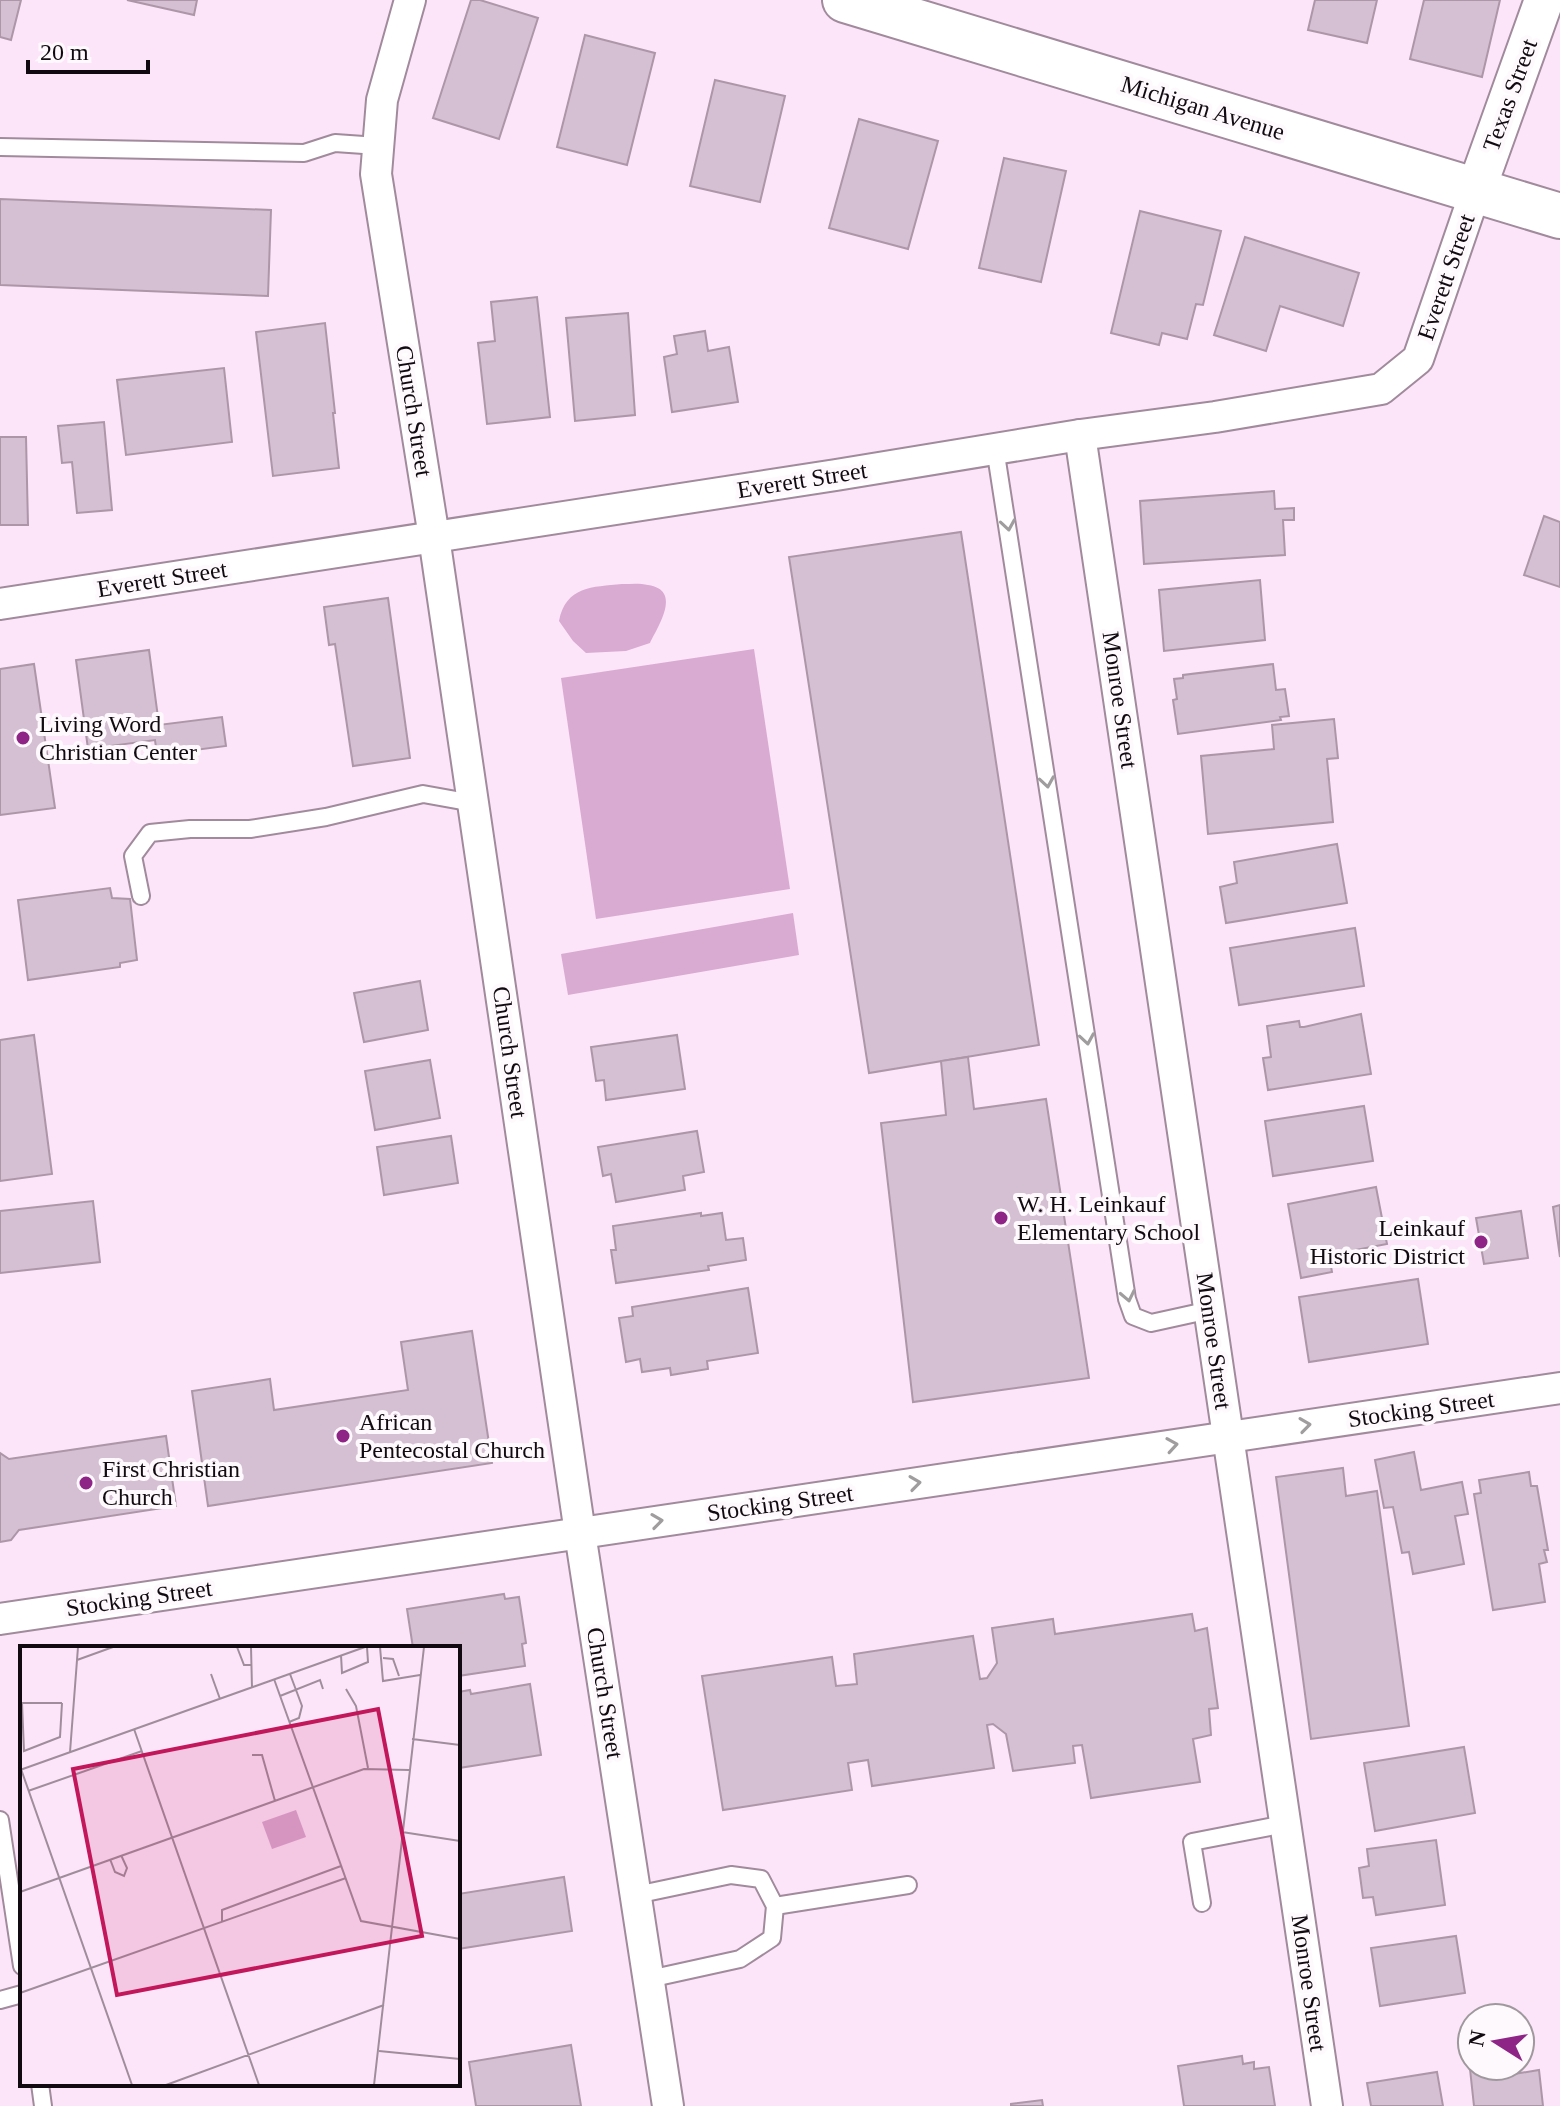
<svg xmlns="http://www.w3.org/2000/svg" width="1560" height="2106" viewBox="0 0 1560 2106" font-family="'Times New Roman',serif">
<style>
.green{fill:#d9abd2}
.building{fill:#d5bfd2;stroke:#ac96a8;stroke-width:2}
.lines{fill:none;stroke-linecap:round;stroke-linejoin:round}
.service-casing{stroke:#a08a9c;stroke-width:20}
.minor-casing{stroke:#a08a9c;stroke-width:34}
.tertiary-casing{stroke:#a08a9c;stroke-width:42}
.secondary-casing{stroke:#a08a9c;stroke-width:48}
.service{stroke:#fff;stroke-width:16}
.minor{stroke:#fff;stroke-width:30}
.tertiary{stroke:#fff;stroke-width:38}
.secondary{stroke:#fff;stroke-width:44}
.oneway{stroke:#a09d9f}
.poi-dot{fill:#8f2487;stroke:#fef9fd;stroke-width:3}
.labels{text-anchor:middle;stroke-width:8;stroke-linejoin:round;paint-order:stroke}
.street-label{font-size:24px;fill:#110a10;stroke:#fef9fd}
.poi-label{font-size:24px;fill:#110a10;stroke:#fef9fd;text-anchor:start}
.inset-road{fill:none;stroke:#9f8d9c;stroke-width:2}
.view{fill:#c2185b;fill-opacity:0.15;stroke:#c2185b;stroke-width:4}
.inset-edge{fill:none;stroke:#110a10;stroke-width:4}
</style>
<rect width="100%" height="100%" fill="#fde5f9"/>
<g class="green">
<path d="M622 584C631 584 640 583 648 585 682 590 659 625 650 643L626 651 586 653 573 641 559 621C566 586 592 587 622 584Z"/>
<path d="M754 649 790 889 596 919 561 678Z"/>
<path d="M793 913 799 955 568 995 561 954Z"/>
</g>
<g class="building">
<path d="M0 0H21L11 40 0 37Z"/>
<path d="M127 0H197L194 15Z"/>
<path d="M471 0H480L538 18 499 139 433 118Z"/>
<path d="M1315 0H1377L1367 43 1308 30Z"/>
<path d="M1424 0H1500L1482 77 1410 59Z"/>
<path d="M585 35 655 53 627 165 557 147Z"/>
<path d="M715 80 785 96 760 202 690 186Z"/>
<path d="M859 119 938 141 908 249 829 228Z"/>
<path d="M1004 158 1066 171 1041 282 979 268Z"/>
<path d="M0 199 271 210 268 296 0 285Z"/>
<path d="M1140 211 1221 231 1203 305 1196 304 1187 339 1162 333 1159 345 1111 333Z"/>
<path d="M1245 237 1359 273 1343 326 1280 306 1266 351 1214 335Z"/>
<path d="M537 297 550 417 487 424 478 343 495 341 491 302Z"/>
<path d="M628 313 635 415 575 421 566 318Z"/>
<path d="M325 323 335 413H333L339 468 273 476 256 332Z"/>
<path d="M705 331 708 351 729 347 738 402 672 412 664 357 677 354 674 336Z"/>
<path d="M224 368 232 442 126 455 117 380Z"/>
<path d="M104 422 112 510 77 513 72 462 62 463 58 426Z"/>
<path d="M0 437H26L28 525H0Z"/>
<path d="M1274 491 1275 509 1294 508V520H1283L1285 555 1144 564 1140 501Z"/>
<path d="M1544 516 1560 522V587L1524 575Z"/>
<path d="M961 532 1039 1045 869 1073 789 557Z"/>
<path d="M1260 580 1265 640 1164 651 1159 590Z"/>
<path d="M388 598 410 758 353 766 335 644 329 645 324 607Z"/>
<path d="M149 650 159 725 222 717 226 746 157 755 155 740 88 749 76 660Z"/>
<path d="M34 664 55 808 0 815V669Z"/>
<path d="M1273 664 1276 690 1285 689 1289 716 1280 717 1281 720 1178 734 1173 700 1177 699 1174 679 1183 678V675Z"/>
<path d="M1334 719 1338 758 1327 759 1333 822 1208 834 1201 756 1274 749 1272 725Z"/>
<path d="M1337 844 1347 903 1226 923 1220 887 1237 883 1234 862Z"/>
<path d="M110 888 112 898 130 899 137 960 120 963V967L28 980 18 900Z"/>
<path d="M1355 928 1364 986 1239 1005 1230 948Z"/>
<path d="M420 981 428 1030 364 1042 354 993Z"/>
<path d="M1361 1014 1371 1074 1268 1090 1263 1058 1271 1057 1267 1026 1299 1021 1300 1027H1304Z"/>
<path d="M34 1035 52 1174 0 1181V1040Z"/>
<path d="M677 1035 685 1089 606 1100 604 1080 596 1081 591 1047Z"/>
<path d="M968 1057 974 1109 1046 1099 1089 1378 913 1402 881 1123 946 1115 941 1061Z"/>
<path d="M430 1060 440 1118 375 1130 365 1071Z"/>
<path d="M1364 1106 1373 1161 1273 1176 1265 1121Z"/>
<path d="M697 1131 704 1172 683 1176 685 1190 616 1202 611 1174 603 1176 598 1147Z"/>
<path d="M451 1136 458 1183 384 1195 377 1147Z"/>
<path d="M1376 1187 1387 1244 1329 1255 1332 1272 1301 1278 1288 1204Z"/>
<path d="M93 1201 100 1262 0 1273V1211Z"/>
<path d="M1560 1205V1257L1553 1207Z"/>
<path d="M1521 1211 1528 1258 1484 1264 1476 1218Z"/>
<path d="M701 1213V1216L722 1213 726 1240 743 1238 746 1260 708 1266 709 1270 616 1283 611 1250H616L613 1226Z"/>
<path d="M1418 1279 1428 1344 1309 1362 1299 1297Z"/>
<path d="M748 1288 758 1353 707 1361 708 1369 671 1375 670 1368 642 1372 640 1359 626 1362 619 1318 633 1316 632 1307Z"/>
<path d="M472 1331 492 1463 208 1506 192 1391 270 1379 274 1410 408 1390 401 1342Z"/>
<path d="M166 1436 176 1506 19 1530 11 1540 0 1542V1453L9 1459Z"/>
<path d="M1414 1452 1421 1490 1462 1482 1468 1514 1455 1516 1464 1564 1413 1574 1409 1552 1402 1553 1393 1507 1384 1508 1375 1460Z"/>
<path d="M1343 1468 1346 1496 1377 1491 1409 1726 1311 1739 1276 1477Z"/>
<path d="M1529 1472 1531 1486H1537L1548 1550H1544L1547 1562 1539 1564 1545 1602 1493 1610 1474 1494 1481 1493 1479 1480Z"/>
<path d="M504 1594 505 1599 519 1597 526 1643 522 1644 525 1666 458 1676V1648H413L407 1609Z"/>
<path d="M1192 1614 1195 1631 1207 1628 1218 1708 1209 1709 1211 1735 1193 1739 1200 1782 1091 1798 1082 1745 1073 1746 1075 1763 1013 1771 1006 1734 993 1724 987 1725 994 1768 872 1786 868 1760 848 1763 852 1790 723 1810 702 1676 832 1657 836 1686 857 1684 854 1654 973 1636 980 1679 987 1678 997 1663 992 1628 1053 1619 1055 1634Z"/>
<path d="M530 1684 541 1755 459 1768 458 1692 470 1690 471 1694Z"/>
<path d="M1464 1747 1475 1813 1375 1831 1364 1763Z"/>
<path d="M1436 1840 1445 1905 1376 1915 1373 1897 1363 1898 1359 1868 1369 1866 1367 1849Z"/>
<path d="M564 1877 572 1931 458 1949V1894Z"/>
<path d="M1456 1936 1465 1993 1380 2006 1371 1948Z"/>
<path d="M571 2045 581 2106H476L469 2062Z"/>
<path d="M1242 2056 1243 2064 1254 2062V2069L1269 2067 1275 2106H1184L1178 2066Z"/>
<path d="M1491 2066H1513L1514 2074 1539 2070 1543 2106H1474L1470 2069Z"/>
<path d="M1437 2072 1443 2106H1371L1367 2083Z"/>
<path d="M1042 2100 1043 2106H1011V2104Z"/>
</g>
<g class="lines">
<defs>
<g id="service">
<path d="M0 147 304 153 335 143 378 146"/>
<path d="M995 448 1127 1299 1133 1316 1151 1323 1210 1310"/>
<path d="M141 896 133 856 150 833 190 829H250L326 817 423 794 473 803"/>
<path d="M0 1820 22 1966"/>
<path d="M636 1895 731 1875 761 1879 775 1906 772 1938 740 1959 649 1979"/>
<path d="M1202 1903 1192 1842 1285 1824"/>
<path d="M775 1906 908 1885"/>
<path d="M0 2000 22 1994"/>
<path d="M40 2084 43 2106"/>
</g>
<g id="minor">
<path d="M410 0 382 100 376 174 434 537 580 1533 668 2106"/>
<path d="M1080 435 1327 2106"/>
<path d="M0 604 836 475 1080 435 1215 417 1381 389 1418 359 1476 190"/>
<path d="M0 1619 1560 1388"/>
</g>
<path id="tertiary" d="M1476 190 1544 0"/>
<path id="secondary" d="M845 0 1560 216"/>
</defs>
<use href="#service" class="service-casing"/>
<use href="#minor" class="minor-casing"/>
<use href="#tertiary" class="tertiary-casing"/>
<use href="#secondary" class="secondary-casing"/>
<use href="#service" class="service"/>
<use href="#minor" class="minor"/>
<use href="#tertiary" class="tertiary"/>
<use href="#secondary" class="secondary"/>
</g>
<defs><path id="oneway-chevron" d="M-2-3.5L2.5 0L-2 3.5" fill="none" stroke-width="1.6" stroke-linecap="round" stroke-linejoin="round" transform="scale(2)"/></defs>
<g class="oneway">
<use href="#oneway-chevron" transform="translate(1008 525) rotate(81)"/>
<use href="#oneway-chevron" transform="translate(1047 782) rotate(81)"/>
<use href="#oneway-chevron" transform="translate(1087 1039) rotate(81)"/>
<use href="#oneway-chevron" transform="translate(1128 1296) rotate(78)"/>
<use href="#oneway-chevron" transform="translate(1305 1425) rotate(-8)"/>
<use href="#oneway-chevron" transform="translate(1172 1445) rotate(-9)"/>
<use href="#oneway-chevron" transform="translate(915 1483) rotate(-8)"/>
<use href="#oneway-chevron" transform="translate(657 1521) rotate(-8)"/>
</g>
<g class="poi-dot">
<circle cx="23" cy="738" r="8"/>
<circle cx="1001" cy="1218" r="8"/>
<circle cx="1481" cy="1242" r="8"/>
<circle cx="343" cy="1436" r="8"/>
<circle cx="86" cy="1483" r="8"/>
</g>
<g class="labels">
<g class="street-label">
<text transform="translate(1510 95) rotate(-70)" y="8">Texas Street</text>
<text transform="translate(1203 108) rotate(17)" y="8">Michigan Avenue</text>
<text transform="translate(1446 277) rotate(-71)" y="8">Everett Street</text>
<text transform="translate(414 411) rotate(81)" y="8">Church Street</text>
<text transform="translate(802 480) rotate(-9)" y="8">Everett Street</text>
<text transform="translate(162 579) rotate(-9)" y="8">Everett Street</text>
<text transform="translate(1120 700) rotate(82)" y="8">Monroe Street</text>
<text transform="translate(510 1052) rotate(82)" y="8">Church Street</text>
<text transform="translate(1214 1341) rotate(82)" y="8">Monroe Street</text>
<text transform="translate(1421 1409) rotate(-8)" y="8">Stocking Street</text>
<text transform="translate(780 1503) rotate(-8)" y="8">Stocking Street</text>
<text transform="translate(139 1598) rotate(-8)" y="8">Stocking Street</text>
<text transform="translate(605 1693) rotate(81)" y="8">Church Street</text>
<text transform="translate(1309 1983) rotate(82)" y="8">Monroe Street</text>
</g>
<g class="poi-label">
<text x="39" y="732">Living Word<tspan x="39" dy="28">Christian Center</tspan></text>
<text x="1017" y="1212">W. H. Leinkauf<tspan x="1017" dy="28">Elementary School</tspan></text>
<text x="1465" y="1236" text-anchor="end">Leinkauf<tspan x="1465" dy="28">Historic District</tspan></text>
<text x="359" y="1430">African<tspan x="359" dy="28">Pentecostal Church</tspan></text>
<text x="102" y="1477">First Christian<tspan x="102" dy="28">Church</tspan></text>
</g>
</g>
<g transform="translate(20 1646)">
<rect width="440" height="440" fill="#fde5f9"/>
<path d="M276 164 286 191 252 203 242 176Z" fill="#d9abd2"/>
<path class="inset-road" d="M217 1 224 19H231M231 1 232 42M360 1 363 35 400 29M321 9 322 27 348 16 347 1M363 12 373 13 379 30M57 14 93 1M191 28 200 53M254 33 341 275 440 293M326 43 336 60 348 122M260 50 300 34 303 43M1 57H42M2 57 4 105 40 91 42 57M269 76 279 72 282 60 270 28M114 83 239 439M392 93 440 99M50 106 58 1M232 109H242L255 155M1 123 112 439M0 124 345 1M8 145 122 105M382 186 440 195M90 213 95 226 104 230 107 222 101 209M0 246 344 123 389 124M202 276V264L321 220M0 347 326 232M359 405 440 413M146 439 364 359M354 439 404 1"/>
<path class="view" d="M358 63 402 290 97 349 53 123Z"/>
<rect width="440" height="440" class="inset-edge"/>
</g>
<g transform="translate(1496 2042) rotate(281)"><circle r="38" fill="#fef9fd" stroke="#9f999e" stroke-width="2"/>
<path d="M0-6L14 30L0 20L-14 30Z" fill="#8f2487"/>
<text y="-12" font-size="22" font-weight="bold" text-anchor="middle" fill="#110a10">N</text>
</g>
<path d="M28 60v12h120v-12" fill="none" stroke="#110a10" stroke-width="4"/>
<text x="40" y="60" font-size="24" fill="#110a10" stroke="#fef9fd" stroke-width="6" paint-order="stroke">20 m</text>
</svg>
